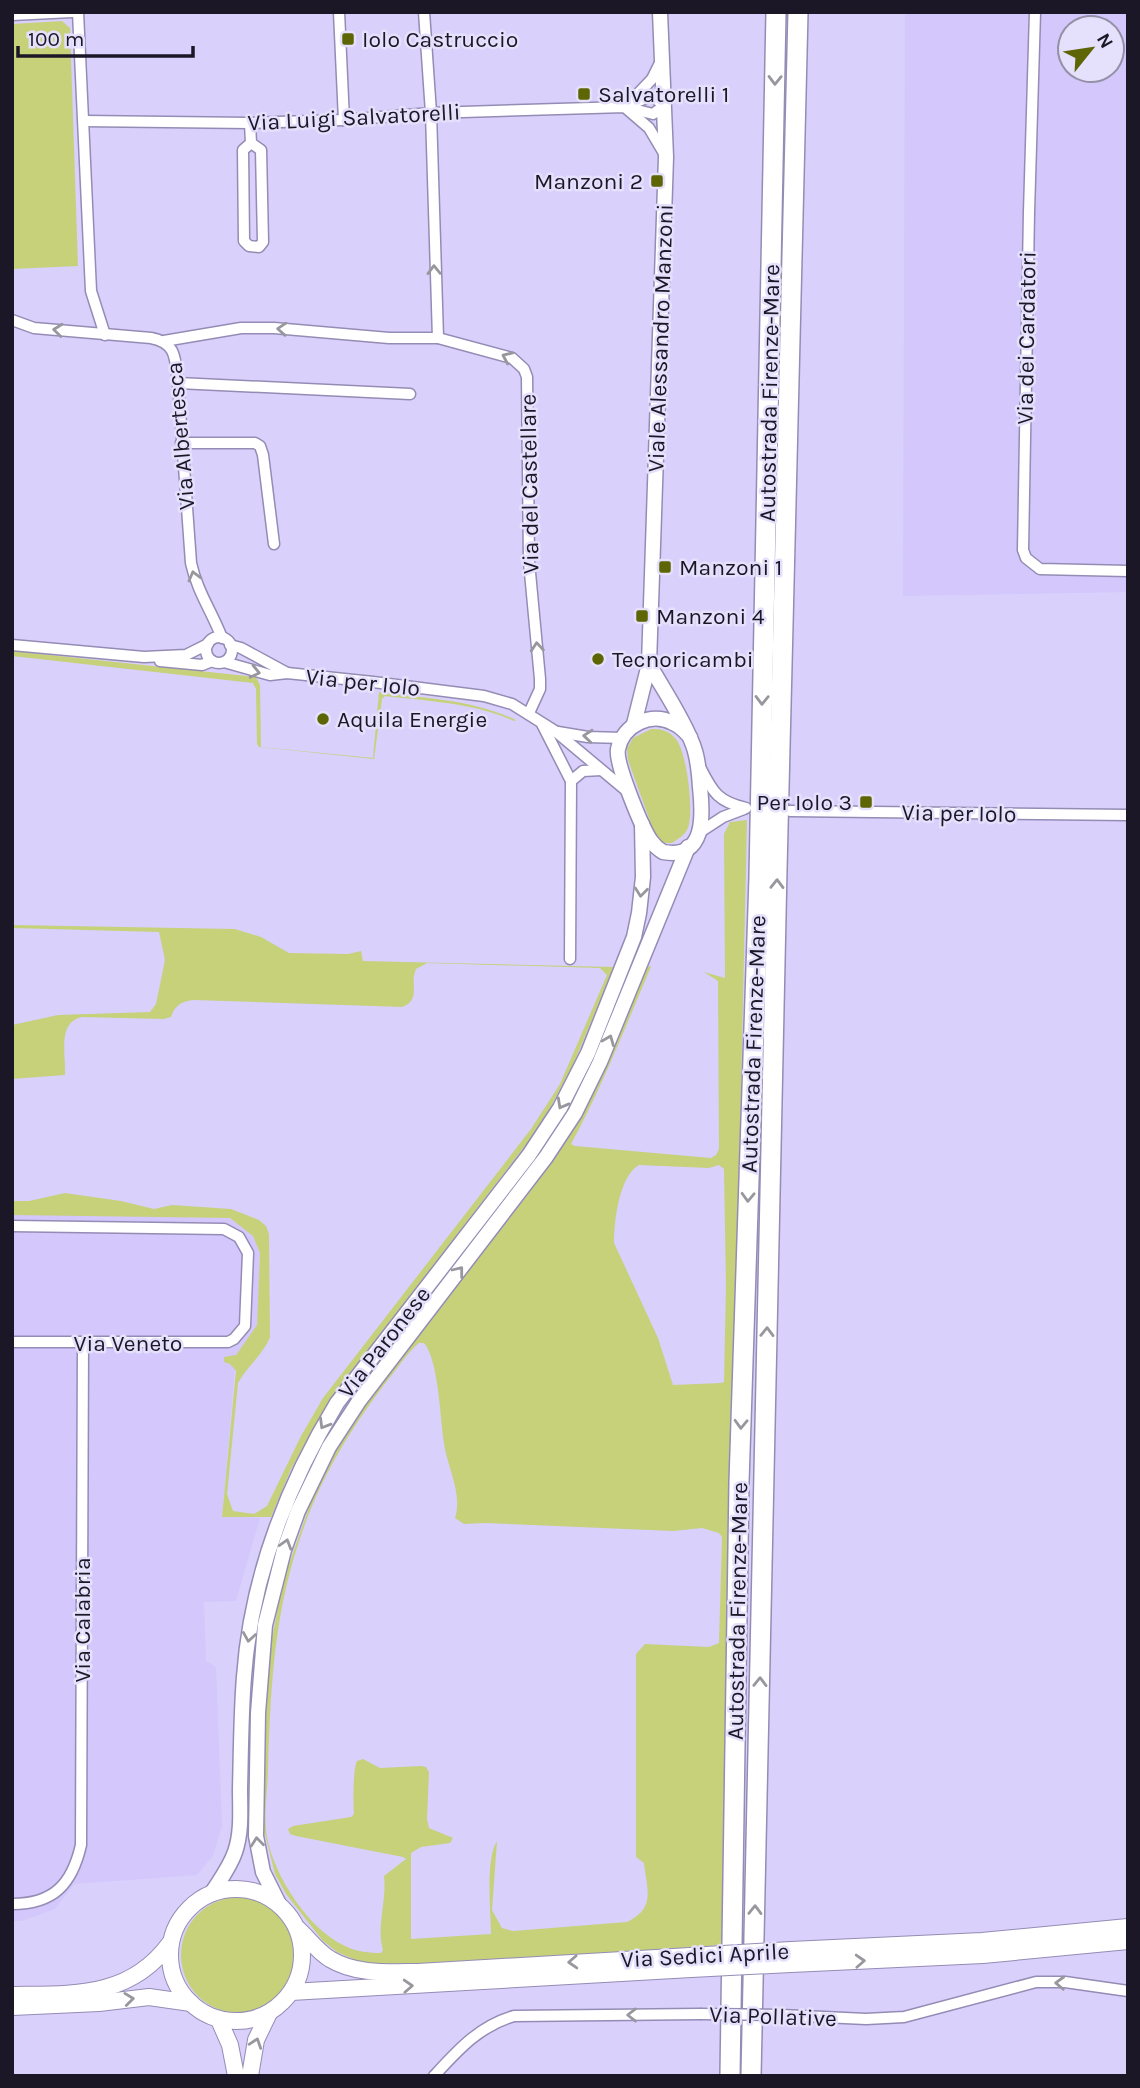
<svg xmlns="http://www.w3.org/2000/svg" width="1140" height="2088" viewBox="0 0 1140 2088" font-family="Karla,sans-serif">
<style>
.built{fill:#d3c7fb;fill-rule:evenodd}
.green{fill:#c6d17a;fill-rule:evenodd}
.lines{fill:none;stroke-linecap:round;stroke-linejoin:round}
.minor-casing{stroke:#958cb5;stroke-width:13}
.tertiary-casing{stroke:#958cb5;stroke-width:17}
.secondary-casing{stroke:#958cb5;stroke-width:18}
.motorway-casing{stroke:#958cb5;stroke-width:22}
.minor{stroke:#fff;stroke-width:10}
.tertiary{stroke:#fff;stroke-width:14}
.secondary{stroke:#fff;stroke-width:16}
.motorway{stroke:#fff;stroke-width:19}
.minor-bridge-casing{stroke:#958cb5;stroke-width:13;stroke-linecap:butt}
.secondary-bridge-casing{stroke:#958cb5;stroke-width:18;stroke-linecap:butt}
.minor-bridge{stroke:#fff;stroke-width:10}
.secondary-bridge{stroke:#fff;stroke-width:16}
.oneway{stroke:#98979e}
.poi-dot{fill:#5d6504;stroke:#e5e0fb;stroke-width:2.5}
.labels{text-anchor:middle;stroke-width:5;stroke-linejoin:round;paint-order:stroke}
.poi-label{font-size:23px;fill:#1b1727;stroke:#e5e0fb;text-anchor:start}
.street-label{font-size:23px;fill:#1b1727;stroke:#e5e0fb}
</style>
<rect width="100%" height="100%" fill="#d9d0fc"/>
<g class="built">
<path d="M905 12H1128V592L903 596ZM1070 28H1112V70H1070Z"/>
<path d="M12 1213 227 1218 239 1223 253 1236 260 1253 257 1325 236 1356 222 1516 260 1518 236 1601 204 1602 206 1661 216 1667 222 1826 213 1856 197 1875 74 1884 55 1909 21 1921H12Z"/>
</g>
<g class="green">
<path d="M62 21 70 28 78 266 12 269V24Z"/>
<path d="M12 651 256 677 260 685 261 747 373 758 379 692C424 698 474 700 516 720L514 721C475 703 428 701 385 696L382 699 374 759 259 747 257 744 256 689 253 683 12 656Z"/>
<path d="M651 729C661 729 668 730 675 738 687 750 694 812 688 828 685 835 678 839 672 843H662L655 835 628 760 627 749 633 738Z"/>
<path d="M747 820 722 1945 478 1962 376 1966 357 1961 337 1952 323 1941 286 1894 275 1874 264 1830 266 1720 270 1649 283 1581 311 1502 331 1459 368 1400 532 1189 571 1133 597 1087 647 967 651 966 650 969C625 1028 602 1087 571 1144L575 1146 711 1158 716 1155 719 1149 718 981 704 972 725 978 724 834 730 822ZM639 1165 709 1168 719 1165 724 1169 726 1285 724 1382 721 1383 673 1385 658 1338 614 1243C614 1222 619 1176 639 1165ZM419 1343H424C439 1361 440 1419 444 1443 447 1467 463 1494 455 1518L464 1524 485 1523 673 1531 702 1528 719 1533 722 1537 719 1643 709 1647 645 1644 636 1654V1857L644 1863C647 1890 656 1908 627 1922L513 1931 502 1928 492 1910 497 1841C485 1860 491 1912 491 1934L411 1939V1853L421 1847 450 1843 453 1838 429 1828 427 1819 429 1772 426 1767 421 1766 380 1768 363 1759 357 1761C353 1768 353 1803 354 1814L351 1817 293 1826 288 1829 290 1834 296 1836 403 1857 406 1859 384 1876C387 1900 376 1928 383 1950L381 1953C369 1953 357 1952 345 1946 309 1930 274 1876 267 1837 263 1815 268 1790 268 1768 271 1681 274 1610 304 1527 324 1471 355 1422 391 1376 400 1365 408 1352 419 1343Z"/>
<path d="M12 925 235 929 261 937 289 953 348 954 361 951 363 961 614 967 573 1065 541 1125 328 1403 291 1469 271 1517H222L236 1371 230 1364 224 1362V1357L236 1355 257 1325 260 1253 253 1236 230 1218 12 1215V1201H29L65 1193 121 1201 154 1209 172 1205 231 1209 259 1220 266 1226 269 1234 270 1337C263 1355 247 1366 238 1383L227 1494 233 1511 254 1514 267 1506 301 1436 323 1398 531 1129 560 1084 607 975 600 968 427 963 416 969C409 985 422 999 402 1007L193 1000C181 1002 175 1005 171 1017L164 1019 82 1017C57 1022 66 1055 65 1075L12 1079V1025L58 1015 150 1012 156 1004 165 960 159 932 12 928Z"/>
<circle cx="239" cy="1955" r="58"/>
</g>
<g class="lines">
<defs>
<g id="minor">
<path d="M78 12 91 291 105 335"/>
<path d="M339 12 344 120"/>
<path d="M424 12 431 113 438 338"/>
<path d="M1035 12 1029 212 1023 550 1026 558 1040 569 1128 571"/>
<path d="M12 15 72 12"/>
<path d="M630 102 652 79 662 59"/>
<path d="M627 109 649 128 665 155"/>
<path d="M84 121 250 123 344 120 431 113 625 107 653 114 665 105 651 96 625 107"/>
<path d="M250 123 251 143 243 150 244 241 249 246 259 247 263 242 261 150 251 143"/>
<path d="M12 320 34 328 151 338C178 343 175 361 178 383L191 563C197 591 212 612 222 638"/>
<path d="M164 341 241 328H274L389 338H438L512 358 524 369 527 377 529 562 540 679V689L529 713"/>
<path d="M178 383 410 394"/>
<path d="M181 443H255L260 446 263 455 274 544"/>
<circle cx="219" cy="650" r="13"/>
<path d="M12 645 144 657 186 655 208 644"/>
<path d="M230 645 241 648 287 673"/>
<path d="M160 661 202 665 212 661"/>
<path d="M224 662 270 675 287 673 373 682 484 696 512 704 555 731 628 792"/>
<path d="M542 724 571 781 570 959"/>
<path d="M558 732 588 737 622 738"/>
<path d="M701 769C713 793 719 802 746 808"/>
<path d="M571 781 583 771 601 770"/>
<path d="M790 811 1128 815"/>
<path d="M700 832 723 817 744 809"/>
<path d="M12 1226 224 1229 239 1237 248 1253 245 1326 234 1339 228 1342H12"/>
<path d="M12 1904C54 1904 72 1884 81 1845L83 1343"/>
<path d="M781 2015 866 2019 904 2017 1036 1982H1065L1128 1991"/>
<path d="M434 2076C458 2050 479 2026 514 2016L700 2014"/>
</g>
<g id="tertiary">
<path d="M649 664C664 691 682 716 693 745 698 758 699 772 700 787 703 815 706 860 663 852 658 849 654 845 651 841 642 828 615 763 618 749 623 725 651 711 673 723 680 726 685 731 690 737"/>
<path d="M634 724 649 664 666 157 660 12"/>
<path d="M211 1894C220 1880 230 1867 235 1852 242 1832 240 1810 240 1789 241 1752 241 1714 244 1677 251 1579 286 1487 337 1403L529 1155 560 1108 588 1053 634 937 639 913 643 877 642 824"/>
<path d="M280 1906 263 1872 256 1836 258 1713 265 1625 284 1550 298 1511 329 1447 359 1401 546 1157 575 1113 600 1062 688 847"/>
</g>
<g id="secondary">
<circle cx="236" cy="1955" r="66"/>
<path d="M298 1929C308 1938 318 1952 330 1959 356 1975 390 1972 418 1972L690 1956"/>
<path d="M791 1950 982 1941 1128 1927"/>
<path d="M791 1964 983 1955 1128 1941"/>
<path d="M291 1992 691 1969"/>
<path d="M12 1995C74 1994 130 1998 170 1943"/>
<path d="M12 2007 99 2003 149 1997 191 2003"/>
<path d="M219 2020 230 2045 236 2076"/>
<path d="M250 2076 256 2040 269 2013"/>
</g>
<g id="motorway">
<path d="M730 2076 739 1482 759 877 776 12"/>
<path d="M751 2076 777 869 798 12"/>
</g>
</defs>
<use href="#minor" class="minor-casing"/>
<use href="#tertiary" class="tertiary-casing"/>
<use href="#secondary" class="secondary-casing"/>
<use href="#motorway" class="motorway-casing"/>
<use href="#minor" class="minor"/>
<use href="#tertiary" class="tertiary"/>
<use href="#secondary" class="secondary"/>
<use href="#motorway" class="motorway"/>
<defs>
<path id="minor-bridge" d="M700 2014 781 2015"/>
<g id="secondary-bridge">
<path d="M690 1956 791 1950"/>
<path d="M691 1969 791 1964"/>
</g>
</defs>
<use href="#minor-bridge" class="minor-bridge-casing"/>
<use href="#secondary-bridge" class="secondary-bridge-casing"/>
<use href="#minor-bridge" class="minor-bridge"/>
<use href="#secondary-bridge" class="secondary-bridge"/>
</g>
<defs><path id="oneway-chevron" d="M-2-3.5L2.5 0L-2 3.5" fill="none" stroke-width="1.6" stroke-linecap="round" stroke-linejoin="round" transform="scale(1.75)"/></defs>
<g class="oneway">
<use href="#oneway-chevron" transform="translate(775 80) rotate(91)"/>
<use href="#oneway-chevron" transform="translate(434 270) rotate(-91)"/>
<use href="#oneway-chevron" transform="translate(282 329) rotate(-176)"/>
<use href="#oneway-chevron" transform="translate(58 330) rotate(-174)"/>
<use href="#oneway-chevron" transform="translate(507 357) rotate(-156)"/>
<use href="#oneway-chevron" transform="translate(194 576) rotate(-105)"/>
<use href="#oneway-chevron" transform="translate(537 647) rotate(-95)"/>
<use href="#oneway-chevron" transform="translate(255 672) rotate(13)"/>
<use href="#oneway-chevron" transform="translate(762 700) rotate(91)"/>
<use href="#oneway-chevron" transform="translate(588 736) rotate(-175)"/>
<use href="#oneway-chevron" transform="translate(777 884) rotate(-89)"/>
<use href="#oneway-chevron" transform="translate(641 892) rotate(96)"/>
<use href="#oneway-chevron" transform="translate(609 1040) rotate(-68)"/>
<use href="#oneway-chevron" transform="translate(562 1104) rotate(119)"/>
<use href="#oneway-chevron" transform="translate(748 1197) rotate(92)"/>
<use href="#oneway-chevron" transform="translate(459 1271) rotate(-52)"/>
<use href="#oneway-chevron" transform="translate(767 1332) rotate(-89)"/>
<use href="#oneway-chevron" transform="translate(324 1424) rotate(121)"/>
<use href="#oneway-chevron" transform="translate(741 1424) rotate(92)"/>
<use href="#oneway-chevron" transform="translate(286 1544) rotate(-73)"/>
<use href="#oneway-chevron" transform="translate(249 1637) rotate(99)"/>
<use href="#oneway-chevron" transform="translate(760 1682) rotate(-89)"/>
<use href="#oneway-chevron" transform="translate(257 1842) rotate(-96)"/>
<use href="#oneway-chevron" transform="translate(755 1910) rotate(-89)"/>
<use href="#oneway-chevron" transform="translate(860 1961) rotate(-3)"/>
<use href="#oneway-chevron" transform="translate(573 1962) rotate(177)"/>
<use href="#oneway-chevron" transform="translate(1060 1983) rotate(-178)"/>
<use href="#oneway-chevron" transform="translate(408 1986) rotate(-3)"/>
<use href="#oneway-chevron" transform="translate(129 1999) rotate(-7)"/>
<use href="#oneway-chevron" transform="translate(632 2015) rotate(180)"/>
<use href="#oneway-chevron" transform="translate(256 2043) rotate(-71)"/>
</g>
<g class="poi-dot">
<rect x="341" y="32" width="14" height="14" rx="3.5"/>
<rect x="577" y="87" width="14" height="14" rx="3.5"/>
<rect x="650" y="174" width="14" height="14" rx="3.5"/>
<rect x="658" y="560" width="14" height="14" rx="3.5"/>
<rect x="635" y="609" width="14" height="14" rx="3.5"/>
<circle cx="598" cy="659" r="7"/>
<circle cx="323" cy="719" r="7"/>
<rect x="859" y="795" width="14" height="14" rx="3.5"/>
</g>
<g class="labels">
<g class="poi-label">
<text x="362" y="47">Iolo Castruccio</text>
<text x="598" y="102">Salvatorelli 1</text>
<text x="643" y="189" text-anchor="end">Manzoni 2</text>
<text x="679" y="575">Manzoni 1</text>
<text x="656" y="624">Manzoni 4</text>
<text x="612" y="667">Tecnoricambi</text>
<text x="337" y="727">Aquila Energie</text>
<text x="852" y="810" text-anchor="end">Per Iolo 3</text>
</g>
<g class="street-label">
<text transform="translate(354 117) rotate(-3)" y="8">Via Luigi Salvatorelli</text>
<text transform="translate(660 338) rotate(-88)" y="8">Viale Alessandro Manzoni</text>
<text transform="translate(1026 338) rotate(-89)" y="8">Via dei Cardatori</text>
<text transform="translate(769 393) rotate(-89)" y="8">Autostrada Firenze-Mare</text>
<text transform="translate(180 436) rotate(-95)" y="8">Via Albertesca</text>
<text transform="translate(529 484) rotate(-91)" y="8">Via del Castellare</text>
<text transform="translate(363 682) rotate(6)" y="8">Via per Iolo</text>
<text transform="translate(959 813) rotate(1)" y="8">Via per Iolo</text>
<text transform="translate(753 1044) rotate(-88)" y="8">Autostrada Firenze-Mare</text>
<text transform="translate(384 1342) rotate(-52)" y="8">Via Paronese</text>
<text x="128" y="1351">Via Veneto</text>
<text transform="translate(737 1611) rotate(-89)" y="8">Autostrada Firenze-Mare</text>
<text transform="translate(82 1620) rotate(-90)" y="8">Via Calabria</text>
<text transform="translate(705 1955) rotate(-3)" y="8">Via Sedici Aprile</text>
<text transform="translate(773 2016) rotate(2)" y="8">Via Pollative</text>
</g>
</g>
<rect width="1140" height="2088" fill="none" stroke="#1b1727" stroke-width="28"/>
<g transform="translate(1091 49) rotate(60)"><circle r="33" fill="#e5e0fb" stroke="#9490a6" stroke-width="2"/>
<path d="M0-5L12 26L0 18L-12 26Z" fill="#5d6504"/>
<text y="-10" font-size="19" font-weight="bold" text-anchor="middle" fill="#1b1727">N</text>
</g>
<path d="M18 46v10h175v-10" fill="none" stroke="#1b1727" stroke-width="3.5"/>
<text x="28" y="46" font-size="21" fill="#1b1727" stroke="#e5e0fb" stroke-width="5" paint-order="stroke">100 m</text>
</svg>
